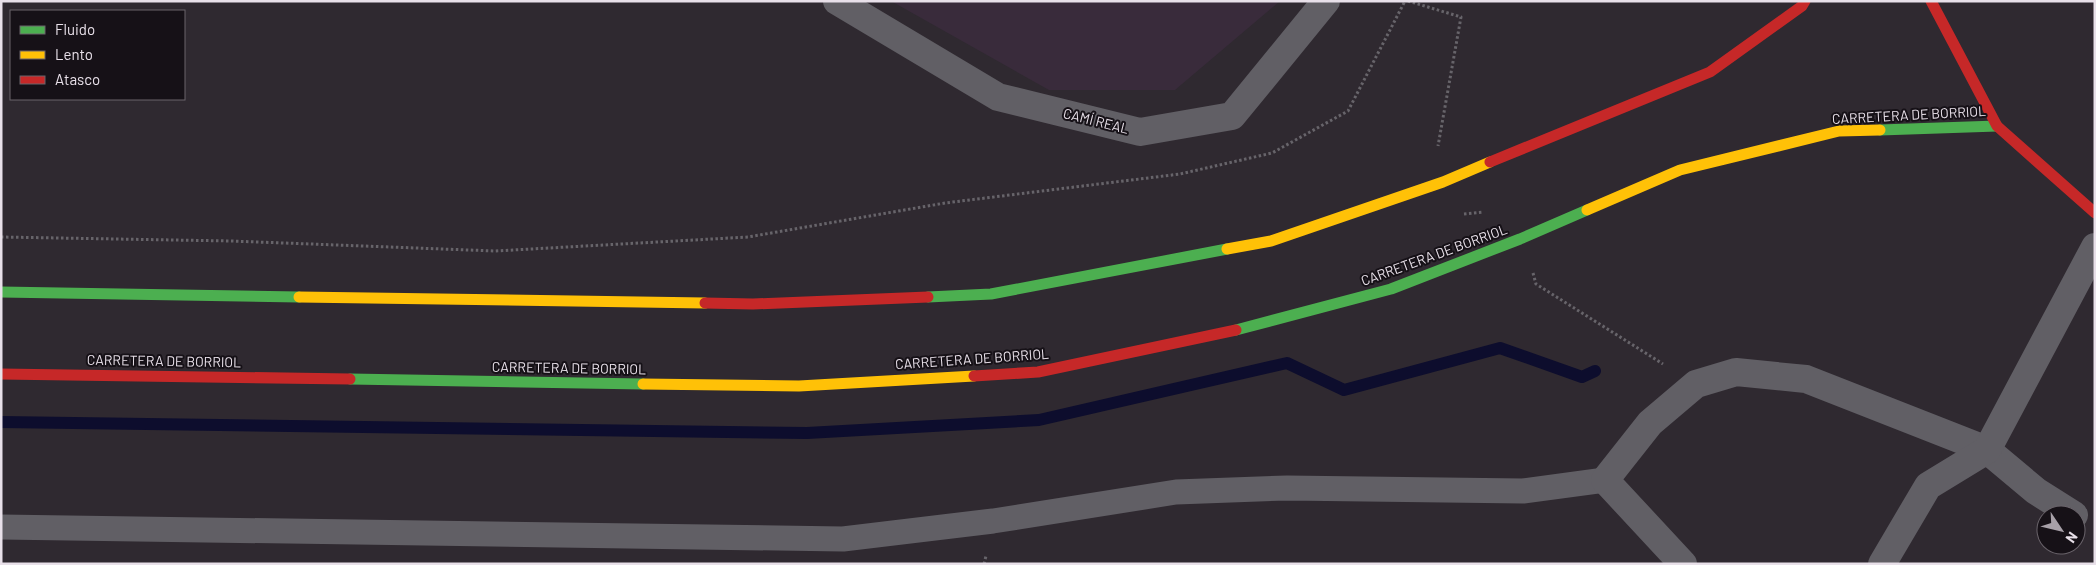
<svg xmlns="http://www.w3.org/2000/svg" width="2096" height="565" viewBox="0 0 2096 565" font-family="Barlow,sans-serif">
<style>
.built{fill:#392b3b}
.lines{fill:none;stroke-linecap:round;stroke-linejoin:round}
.stream{stroke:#0d0d2d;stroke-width:12}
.path{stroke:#67646a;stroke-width:3;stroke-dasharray:2.5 2.5;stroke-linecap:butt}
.lane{stroke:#615f65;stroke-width:25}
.street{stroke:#615f65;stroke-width:28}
.fast{stroke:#4caf50;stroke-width:11}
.slow{stroke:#ffc107;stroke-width:11}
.jam{stroke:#c62828;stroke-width:11}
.labels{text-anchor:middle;stroke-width:4;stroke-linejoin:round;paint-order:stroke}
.street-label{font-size:14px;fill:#e8e0e9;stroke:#161117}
</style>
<rect width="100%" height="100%" fill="#2f2930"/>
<path class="built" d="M891 1H1280L1175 90H1049Z"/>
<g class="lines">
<path class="stream" d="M1 422 807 433 1039 420 1287 363 1344 390 1500 348 1582 377 1595 371"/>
<g class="path">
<path d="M1408 1 1461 17 1438 146"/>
<path d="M1464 214 1483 212"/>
<path d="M1 237 231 241 495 251 748 237 945 203 1180 174 1272 153 1348 111 1405 1"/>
<path d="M1533 273 1536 284 1663 364"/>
<path d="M984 564 986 556"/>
</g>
<path class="lane" d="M1 527 843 539 993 521 1176 492 1287 488 1523 491 1605 480"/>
<g class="street">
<path d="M837 1 998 97 1140 132 1232 116 1326 1"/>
<path d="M1683 564 1605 480 1650 423 1696 384 1736 372 1806 379 1987 450 2036 491 2074 515"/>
<path d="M1882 564 1928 486 1987 450 2095 247"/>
</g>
<g class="fast">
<path d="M1880 130 1997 126"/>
<path d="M1 292 299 297"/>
<path d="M928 297 991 294 1227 249"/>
<path d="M1236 330 1391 289 1520 239 1587 210"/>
<path d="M350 379 643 384"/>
</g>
<g class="slow">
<path d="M1587 210 1680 170 1839 131 1880 130"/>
<path d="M1227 249 1271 241 1443 182 1490 162"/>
<path d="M299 297 705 303"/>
<path d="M643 384 799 386 974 376"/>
</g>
<g class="jam">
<path d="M1931 1 1997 126 2095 213"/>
<path d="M1490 162 1710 72 1802 6 1805 1"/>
<path d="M705 303 753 304 928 297"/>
<path d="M1 374 350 379"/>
<path d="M974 376 1038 372 1236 330"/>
</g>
</g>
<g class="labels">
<g class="street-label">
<text transform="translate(1909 115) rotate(-3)" y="5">CARRETERA DE BORRIOL</text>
<text transform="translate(1096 121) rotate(14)" y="5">CAMÍ REAL</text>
<text transform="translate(1434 255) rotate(-20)" y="5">CARRETERA DE BORRIOL</text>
<text transform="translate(972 359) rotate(-4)" y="5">CARRETERA DE BORRIOL</text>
<text transform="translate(164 361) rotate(1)" y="5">CARRETERA DE BORRIOL</text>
<text transform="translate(569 368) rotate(1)" y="5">CARRETERA DE BORRIOL</text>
</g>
</g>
<rect width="2096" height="565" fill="none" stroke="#e8e0e9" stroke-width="5"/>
<rect x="10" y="10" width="175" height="90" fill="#161117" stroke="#6a646b"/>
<rect x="20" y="26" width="25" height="8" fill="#4caf50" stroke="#6a646b"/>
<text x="55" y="35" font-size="15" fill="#e8e0e9">Fluido</text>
<rect x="20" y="51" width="25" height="8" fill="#ffc107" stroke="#6a646b"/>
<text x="55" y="60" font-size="15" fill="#e8e0e9">Lento</text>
<rect x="20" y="76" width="25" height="8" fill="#c62828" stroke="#6a646b"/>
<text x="55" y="85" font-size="15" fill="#e8e0e9">Atasco</text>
<g transform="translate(2061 530) rotate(125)"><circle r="24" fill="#161117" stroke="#6a646b"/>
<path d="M0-4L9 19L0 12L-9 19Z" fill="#a7a0a8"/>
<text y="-8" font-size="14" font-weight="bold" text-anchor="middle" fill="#e8e0e9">N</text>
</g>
</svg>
